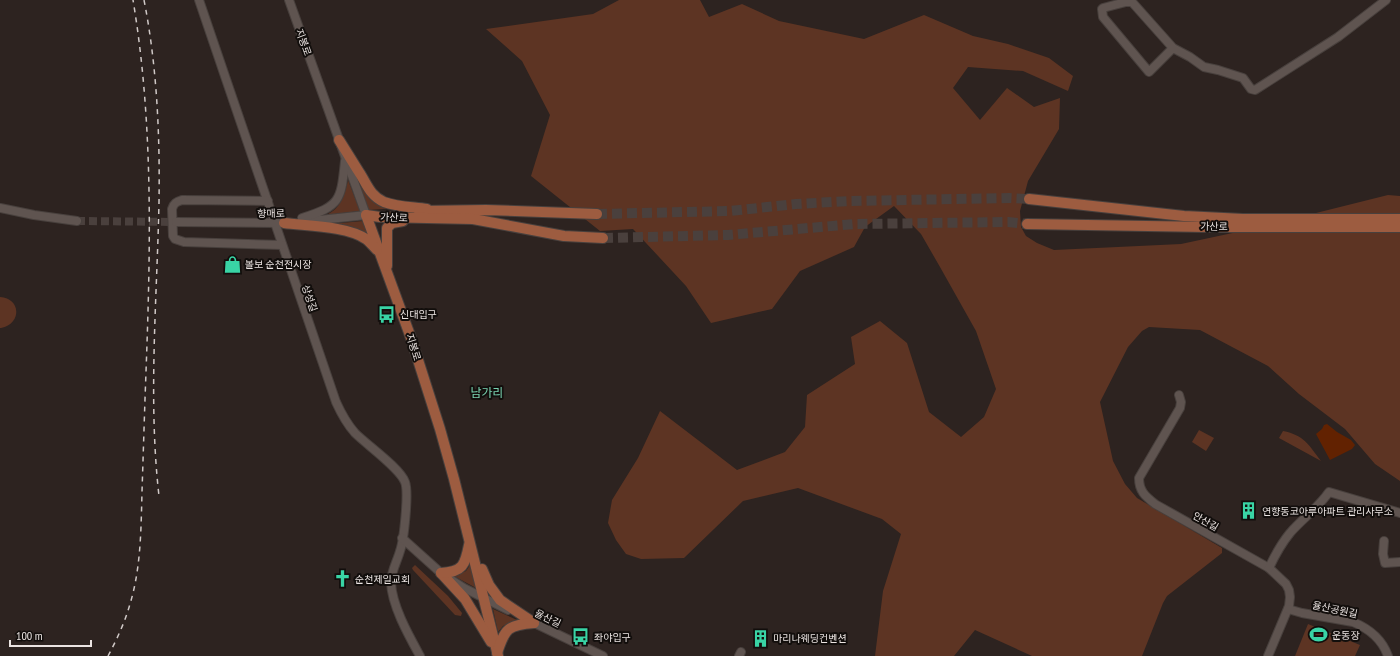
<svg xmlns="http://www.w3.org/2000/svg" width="1400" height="656" viewBox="0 0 1400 656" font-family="'PT Sans Narrow','Noto Sans KR',sans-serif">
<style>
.green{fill:#5d3423}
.water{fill:#622201}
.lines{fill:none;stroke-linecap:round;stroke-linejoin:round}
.minor-tunnel{stroke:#4a403d;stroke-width:8;stroke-dasharray:8 4;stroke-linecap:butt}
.major-tunnel{stroke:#4a403d;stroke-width:10;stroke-dasharray:10 5;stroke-linecap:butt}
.minor-casing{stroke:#48403d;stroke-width:10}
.major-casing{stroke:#48403d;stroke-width:12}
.minor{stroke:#5f5450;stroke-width:8}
.major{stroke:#9d5c40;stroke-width:10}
.rail{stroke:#d0c9c7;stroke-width:1.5;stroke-dasharray:5 5;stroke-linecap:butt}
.labels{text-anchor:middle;stroke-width:4;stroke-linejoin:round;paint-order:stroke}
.street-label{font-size:10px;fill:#ebe4e2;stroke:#120e0c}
.poi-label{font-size:10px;fill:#ebe4e2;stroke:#120e0c;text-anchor:start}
.quarter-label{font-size:12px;fill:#79d3b1;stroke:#120e0c}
</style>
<rect width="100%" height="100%" fill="#2d2320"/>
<g class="green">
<path d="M619 0H700L709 17 742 4 779 21 864 39 924 15 973 36 1008 44 1049 58 1073 76 1068 91 1023 71 968 67 953 88 980 120 1007 88 1034 107 1060 98 1059 129 1028 181 1020 211 1021 227 1026 236 1037 243 1054 250 1181 244 1256 228 1388 195 1400 196V481L1375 464 1345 429 1299 394 1268 366 1200 330 1149 327 1142 331 1128 347 1100 402 1113 461 1125 484 1137 498 1222 548V553L1167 596 1163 603 1142 656H1032L975 630 954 656H875L883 591 901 534 882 519 798 488 743 501 684 558 641 559 626 554 616 540 608 523 612 500 638 458 660 411 737 470 785 452 805 427 807 395 855 364 851 337 880 321 907 343 929 412 961 437 984 417 996 389 976 331 940 267 921 234 894 206 865 227 854 247 800 271 772 309 711 323 686 286 633 229 600 231 531 176 550 115 522 61 486 29 593 14Z"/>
<path d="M356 175C369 201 369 202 398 208L369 210Z"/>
<path d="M348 180 360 211 326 215C341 209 345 194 348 180Z"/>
<path d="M363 221 369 236 330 224Z"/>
<path d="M0 297C21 298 22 324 1 328H0Z"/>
<path d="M1199 430 1214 438 1206 451 1192 442Z"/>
<path d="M1283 431C1304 435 1309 445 1321 461L1279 438Z"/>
<path d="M415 565 448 596 462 613 461 616 455 615 413 570 412 568Z"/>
<path d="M470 565 476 588 454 576 466 571Z"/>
<path d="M493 609 517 620 503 626 498 632Z"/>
<path d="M1308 624 1360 645 1355 656H1295Z"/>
</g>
<path class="water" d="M1327 424 1337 432 1351 440 1355 445 1352 449 1330 460 1316 434 1322 429 1324 425Z"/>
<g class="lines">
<path class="minor-tunnel" d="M77 221 176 222"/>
<g class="major-tunnel">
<path d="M597 214 730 211 796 204 851 201 1009 198 1029 199"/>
<path d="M603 238 728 235 855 224 1008 222 1027 224"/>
</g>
<defs>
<g id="minor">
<path d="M199 0 336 402C341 413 347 424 355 433 367 445 400 468 405 482 409 492 404 540 400 551 397 562 391 571 391 583 392 606 409 636 420 656"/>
<path d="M289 0 366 215 301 222"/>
<path d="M1173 48 1149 72 1103 17 1102 9 1103 8 1126 2H1132L1173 48 1190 57 1204 67 1218 70 1243 78 1251 89 1255 90 1338 37 1386 0"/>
<path d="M268 201 182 200C176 202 174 203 172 209L173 236 175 239 184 242 282 245"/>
<path d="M0 208 34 215 77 221"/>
<path d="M302 218C341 206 341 200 345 161"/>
<path d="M176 222 280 223"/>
<path d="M1179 395 1181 402 1180 408 1139 478C1139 491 1145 496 1155 504L1269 568 1286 584 1289 590 1290 597 1289 606 1268 656"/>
<path d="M402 538 441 573 464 588 508 610"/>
<path d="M1384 541 1383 554 1385 563 1400 562"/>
<path d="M1269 568C1275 555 1281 544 1290 533 1302 519 1318 508 1329 492L1400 513"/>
<path d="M1288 609 1302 613 1353 622C1370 629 1382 639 1388 656"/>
<path d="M530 621 603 656"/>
<path d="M739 656 741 652"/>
</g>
<g id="major">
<path d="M339 140C346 151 352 161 359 172 367 184 370 196 384 202 397 207 413 207 427 209"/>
<path d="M1029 199 1184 216 1243 219H1400"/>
<path d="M419 211 486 210 597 214"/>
<path d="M366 215 411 338 440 429 454 479 498 656"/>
<path d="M366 215 380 217 473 219 564 236 603 238"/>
<path d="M284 223C307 226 347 226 366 239 370 242 373 246 377 250"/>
<path d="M1027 224 1207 227H1400"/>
<path d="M387 266V228L392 223 403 221"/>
<path d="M482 569 489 585 500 600 534 623"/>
<path d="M441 573 465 599 491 642"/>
<path d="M441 573C463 572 465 565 469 545"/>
<path d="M497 653C505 628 508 625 534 623"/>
</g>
</defs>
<use href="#minor" class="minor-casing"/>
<use href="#major" class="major-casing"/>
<use href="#minor" class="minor"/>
<use href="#major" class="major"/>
<g class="rail">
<path d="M144 0C157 66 160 135 159 202 157 300 148 399 159 496"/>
<path d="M108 656C117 639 125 622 130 604 141 568 141 529 142 492 143 461 144 430 145 399 150 265 155 132 133 0"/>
</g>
</g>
<defs>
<symbol id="shop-bare" viewBox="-9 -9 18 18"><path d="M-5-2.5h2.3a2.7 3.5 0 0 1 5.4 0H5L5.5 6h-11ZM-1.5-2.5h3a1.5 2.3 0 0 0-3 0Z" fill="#39d4a5" stroke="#120e0c" stroke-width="2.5" paint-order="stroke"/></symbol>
<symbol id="bus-bare" viewBox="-9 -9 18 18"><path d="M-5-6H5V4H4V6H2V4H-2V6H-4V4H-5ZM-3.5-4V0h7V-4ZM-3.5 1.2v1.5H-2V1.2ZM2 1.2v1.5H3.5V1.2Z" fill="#39d4a5" stroke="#120e0c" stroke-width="2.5" paint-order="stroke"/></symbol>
<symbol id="building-bare" viewBox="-9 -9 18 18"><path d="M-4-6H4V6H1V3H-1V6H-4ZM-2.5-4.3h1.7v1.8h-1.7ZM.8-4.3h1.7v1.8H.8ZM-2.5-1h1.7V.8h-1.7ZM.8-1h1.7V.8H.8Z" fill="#39d4a5" stroke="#120e0c" stroke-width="2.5" paint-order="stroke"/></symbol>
<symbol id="church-bare" viewBox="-9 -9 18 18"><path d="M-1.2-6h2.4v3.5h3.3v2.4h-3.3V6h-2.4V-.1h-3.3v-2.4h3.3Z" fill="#39d4a5" stroke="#120e0c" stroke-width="2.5" paint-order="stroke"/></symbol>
<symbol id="stadium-bare" viewBox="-9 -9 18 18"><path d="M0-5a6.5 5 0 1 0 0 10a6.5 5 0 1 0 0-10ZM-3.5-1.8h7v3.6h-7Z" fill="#39d4a5" stroke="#120e0c" stroke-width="2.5" paint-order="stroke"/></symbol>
</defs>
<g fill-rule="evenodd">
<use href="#shop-bare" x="220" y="252" width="25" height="25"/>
<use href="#bus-bare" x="374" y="302" width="25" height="25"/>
<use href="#building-bare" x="1236" y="498" width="25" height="25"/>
<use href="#church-bare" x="330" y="566" width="25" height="25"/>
<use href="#stadium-bare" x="1306" y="622" width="25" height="25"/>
<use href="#bus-bare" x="568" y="624" width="25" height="25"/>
<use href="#building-bare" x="748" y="626" width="25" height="25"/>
</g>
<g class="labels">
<g class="street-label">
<text transform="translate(304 42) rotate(70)" y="4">지봉로</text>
<text transform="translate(271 213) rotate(-1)" y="4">향매로</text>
<text transform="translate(394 217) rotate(2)" y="4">가산로</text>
<text transform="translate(1214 226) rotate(1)" y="4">가산로</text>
<text transform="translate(310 298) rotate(71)" y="4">상성길</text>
<text transform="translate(414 347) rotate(72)" y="4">지봉로</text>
<text transform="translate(1206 521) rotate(29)" y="4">안산길</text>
<text transform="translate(1335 609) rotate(12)" y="4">율산공원길</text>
<text transform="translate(548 618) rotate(26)" y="4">율산길</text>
</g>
<g class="poi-label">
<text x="245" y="268">볼보 순천전시장</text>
<text x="400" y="318">신대입구</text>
<text x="1262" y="515">연향동코아루아파트 관리사무소</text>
<text x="355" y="583">순천제일교회</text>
<text x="1332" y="639">운동장</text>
<text x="594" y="641">좌야입구</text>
<text x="773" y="642">마리나웨딩컨벤션</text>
</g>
<g class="quarter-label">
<text x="487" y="397">남가리</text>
</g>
</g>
<path d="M10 640v6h81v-6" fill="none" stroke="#ebe4e2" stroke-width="2"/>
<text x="16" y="640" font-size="12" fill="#ebe4e2" stroke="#120e0c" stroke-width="3" paint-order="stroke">100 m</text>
</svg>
